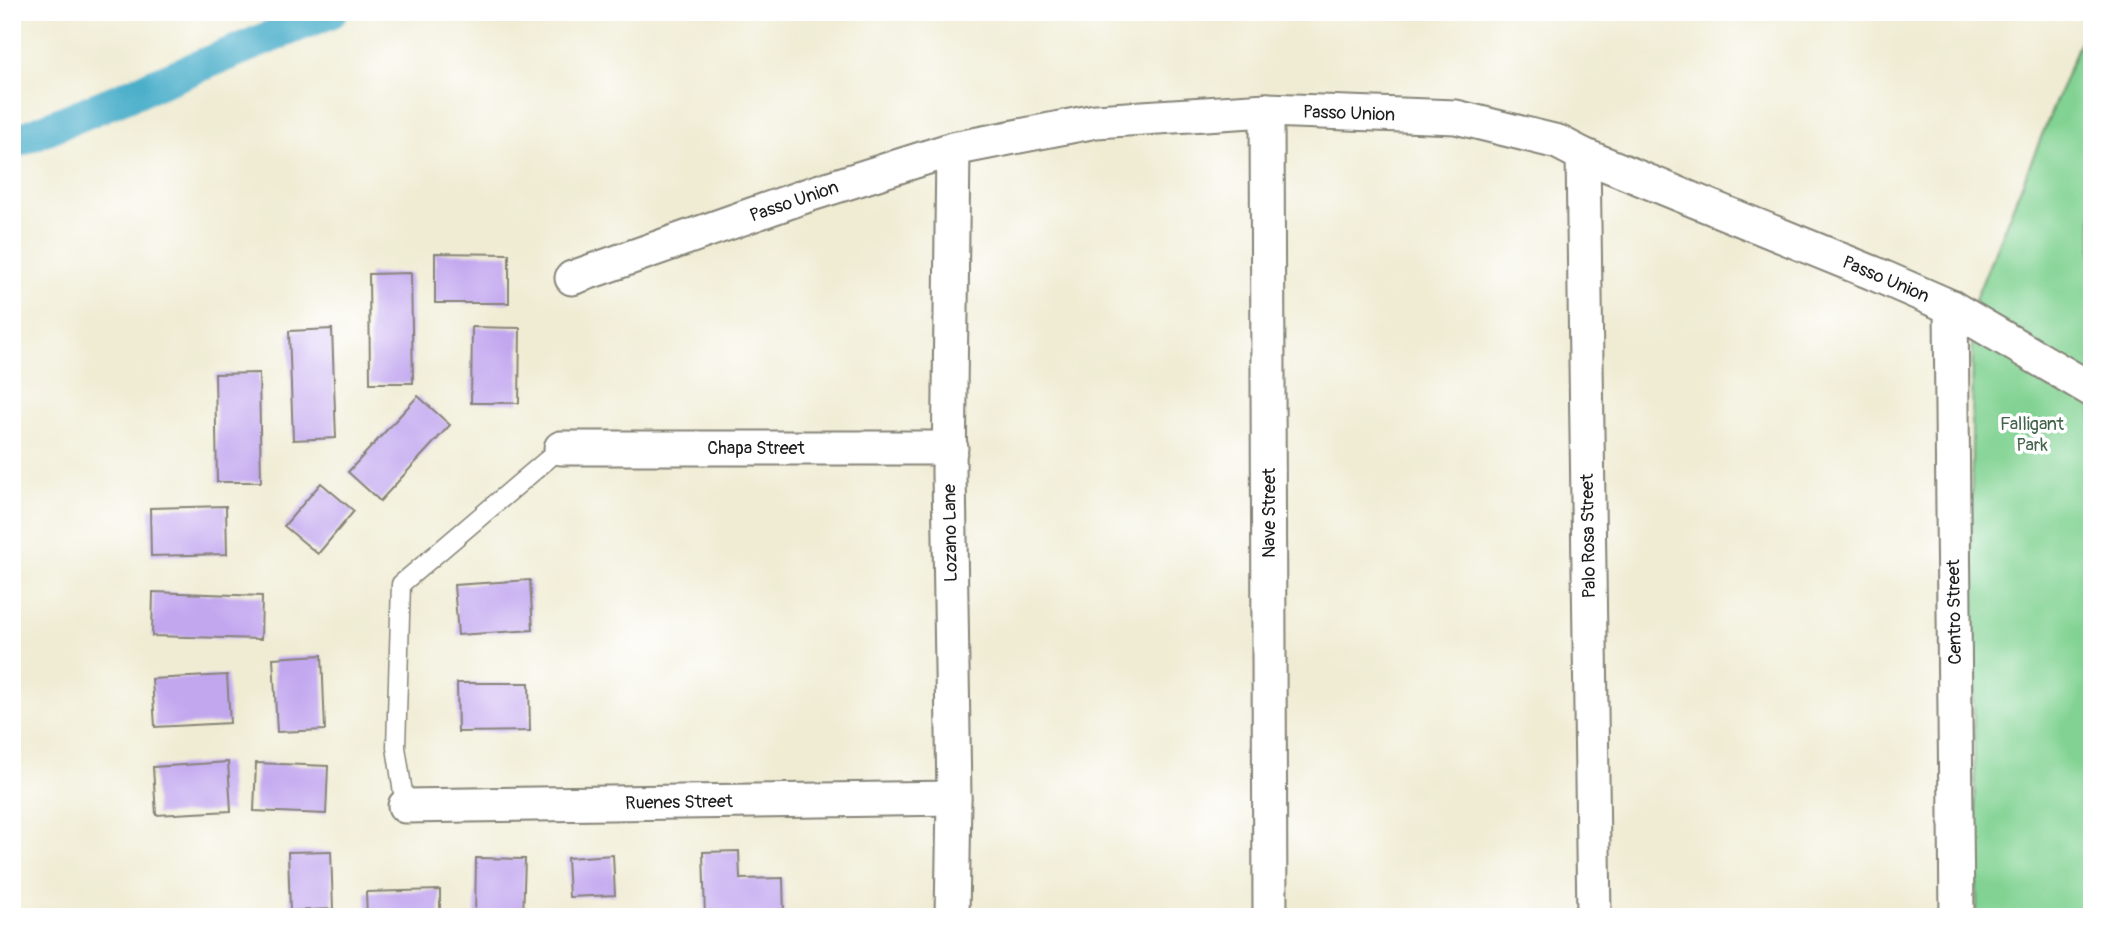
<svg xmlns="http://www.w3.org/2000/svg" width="2104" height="929" viewBox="0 0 2104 929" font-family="Pangolin,sans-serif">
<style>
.green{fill:#82d393;stroke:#4f7858;stroke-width:2}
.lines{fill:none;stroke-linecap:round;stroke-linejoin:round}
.canal{stroke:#4bafca;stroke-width:33}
.building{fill:#c2a7ef}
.service-casing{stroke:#868478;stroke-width:21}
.minor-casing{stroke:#868478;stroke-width:37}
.service{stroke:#fff;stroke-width:18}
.minor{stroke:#fff;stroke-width:33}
.labels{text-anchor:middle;stroke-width:7;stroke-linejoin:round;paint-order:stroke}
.street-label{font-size:18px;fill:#1c1c1c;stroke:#fff}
.park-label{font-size:18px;fill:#45654c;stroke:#fff}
</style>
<rect width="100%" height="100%" fill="#fff"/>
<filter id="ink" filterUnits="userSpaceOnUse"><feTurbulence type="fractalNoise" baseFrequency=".0143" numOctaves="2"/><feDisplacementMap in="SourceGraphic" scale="14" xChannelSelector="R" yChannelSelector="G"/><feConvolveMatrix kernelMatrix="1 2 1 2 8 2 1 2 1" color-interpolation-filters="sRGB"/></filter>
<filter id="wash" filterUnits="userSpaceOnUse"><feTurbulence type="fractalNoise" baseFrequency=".00686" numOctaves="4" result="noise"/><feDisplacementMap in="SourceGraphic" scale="28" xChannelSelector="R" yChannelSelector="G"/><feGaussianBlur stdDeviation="1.57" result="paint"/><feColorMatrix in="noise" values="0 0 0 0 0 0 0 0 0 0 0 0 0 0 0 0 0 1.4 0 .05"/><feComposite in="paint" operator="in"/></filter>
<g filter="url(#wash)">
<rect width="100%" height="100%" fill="#f0ecd4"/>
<path class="green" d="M2092 12V917H1977L1971 564 1973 305Z"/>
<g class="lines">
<path class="canal" d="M12 143 331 12"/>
</g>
<g id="blocks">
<g class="building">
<path d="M435 253 509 254V303H435Z"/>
<path d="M411 273 413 383H370L369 274Z"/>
<path d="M472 327 520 328 519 403H471Z"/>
<path d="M332 329 336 438 293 440 289 331Z"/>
<path d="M259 373 261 482H217L215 374Z"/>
<path d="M418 396 450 425 380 501 348 472Z"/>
<path d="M321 483 354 511 318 554 284 526Z"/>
<path d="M226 506 227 554 151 556 150 508Z"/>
<path d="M530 580 533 630 458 635 454 585Z"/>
<path d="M153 592 262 596 261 639 152 636Z"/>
<path d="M322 655 325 730 277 732 273 658Z"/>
<path d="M227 675 230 723 155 727 152 679Z"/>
<path d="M457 683H529L530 731 458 732Z"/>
<path d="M228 762 231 811 156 815 153 767Z"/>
<path d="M256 763 328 766 326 814 254 811Z"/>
<path d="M331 851 333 909 290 911 288 852Z"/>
<path d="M739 851 740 879 783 878 784 917H705L703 852Z"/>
<path d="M613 855 615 895 569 897 567 858Z"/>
<path d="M476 858 525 859 523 917H475Z"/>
<path d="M440 890V917H367L366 892Z"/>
</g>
</g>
</g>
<g filter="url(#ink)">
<use href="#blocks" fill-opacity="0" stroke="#868478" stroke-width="2"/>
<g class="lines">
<defs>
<path id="service" d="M405 806 396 747 401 584 561 448"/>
<g id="minor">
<path d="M1267 110 1270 917"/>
<path d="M1583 155 1594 917"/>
<path d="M572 278 811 194 953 149 1096 121 1267 110 1456 117 1558 142 1583 155 1873 273 1951 307 2092 390"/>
<path d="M1951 307 1957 917"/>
<path d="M561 448H951"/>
<path d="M405 806 954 798"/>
<path d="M952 917 954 798 949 473 953 149"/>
</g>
</defs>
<use href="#service" class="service-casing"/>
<use href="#minor" class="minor-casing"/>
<use href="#service" class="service"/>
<use href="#minor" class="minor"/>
</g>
</g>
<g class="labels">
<g class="street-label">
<text transform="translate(1349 113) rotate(2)" y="6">Passo Union</text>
<text transform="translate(794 201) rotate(-19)" y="6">Passo Union</text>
<text transform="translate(1886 279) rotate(23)" y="6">Passo Union</text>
<text x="756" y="454">Chapa Street</text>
<text transform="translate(1269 513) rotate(-90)" y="6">Nave Street</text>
<text transform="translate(950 533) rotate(-91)" y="6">Lozano Lane</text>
<text transform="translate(1588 536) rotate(-91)" y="6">Palo Rosa Street</text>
<text transform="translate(1954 612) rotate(-91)" y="6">Centro Street</text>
<text transform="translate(679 802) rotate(-1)" y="6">Ruenes Street</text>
</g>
<g class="park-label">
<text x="2032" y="430">Falligant<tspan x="2032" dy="21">Park</tspan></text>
</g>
</g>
<rect width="2104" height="929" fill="none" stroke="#fff" stroke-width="42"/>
</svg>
